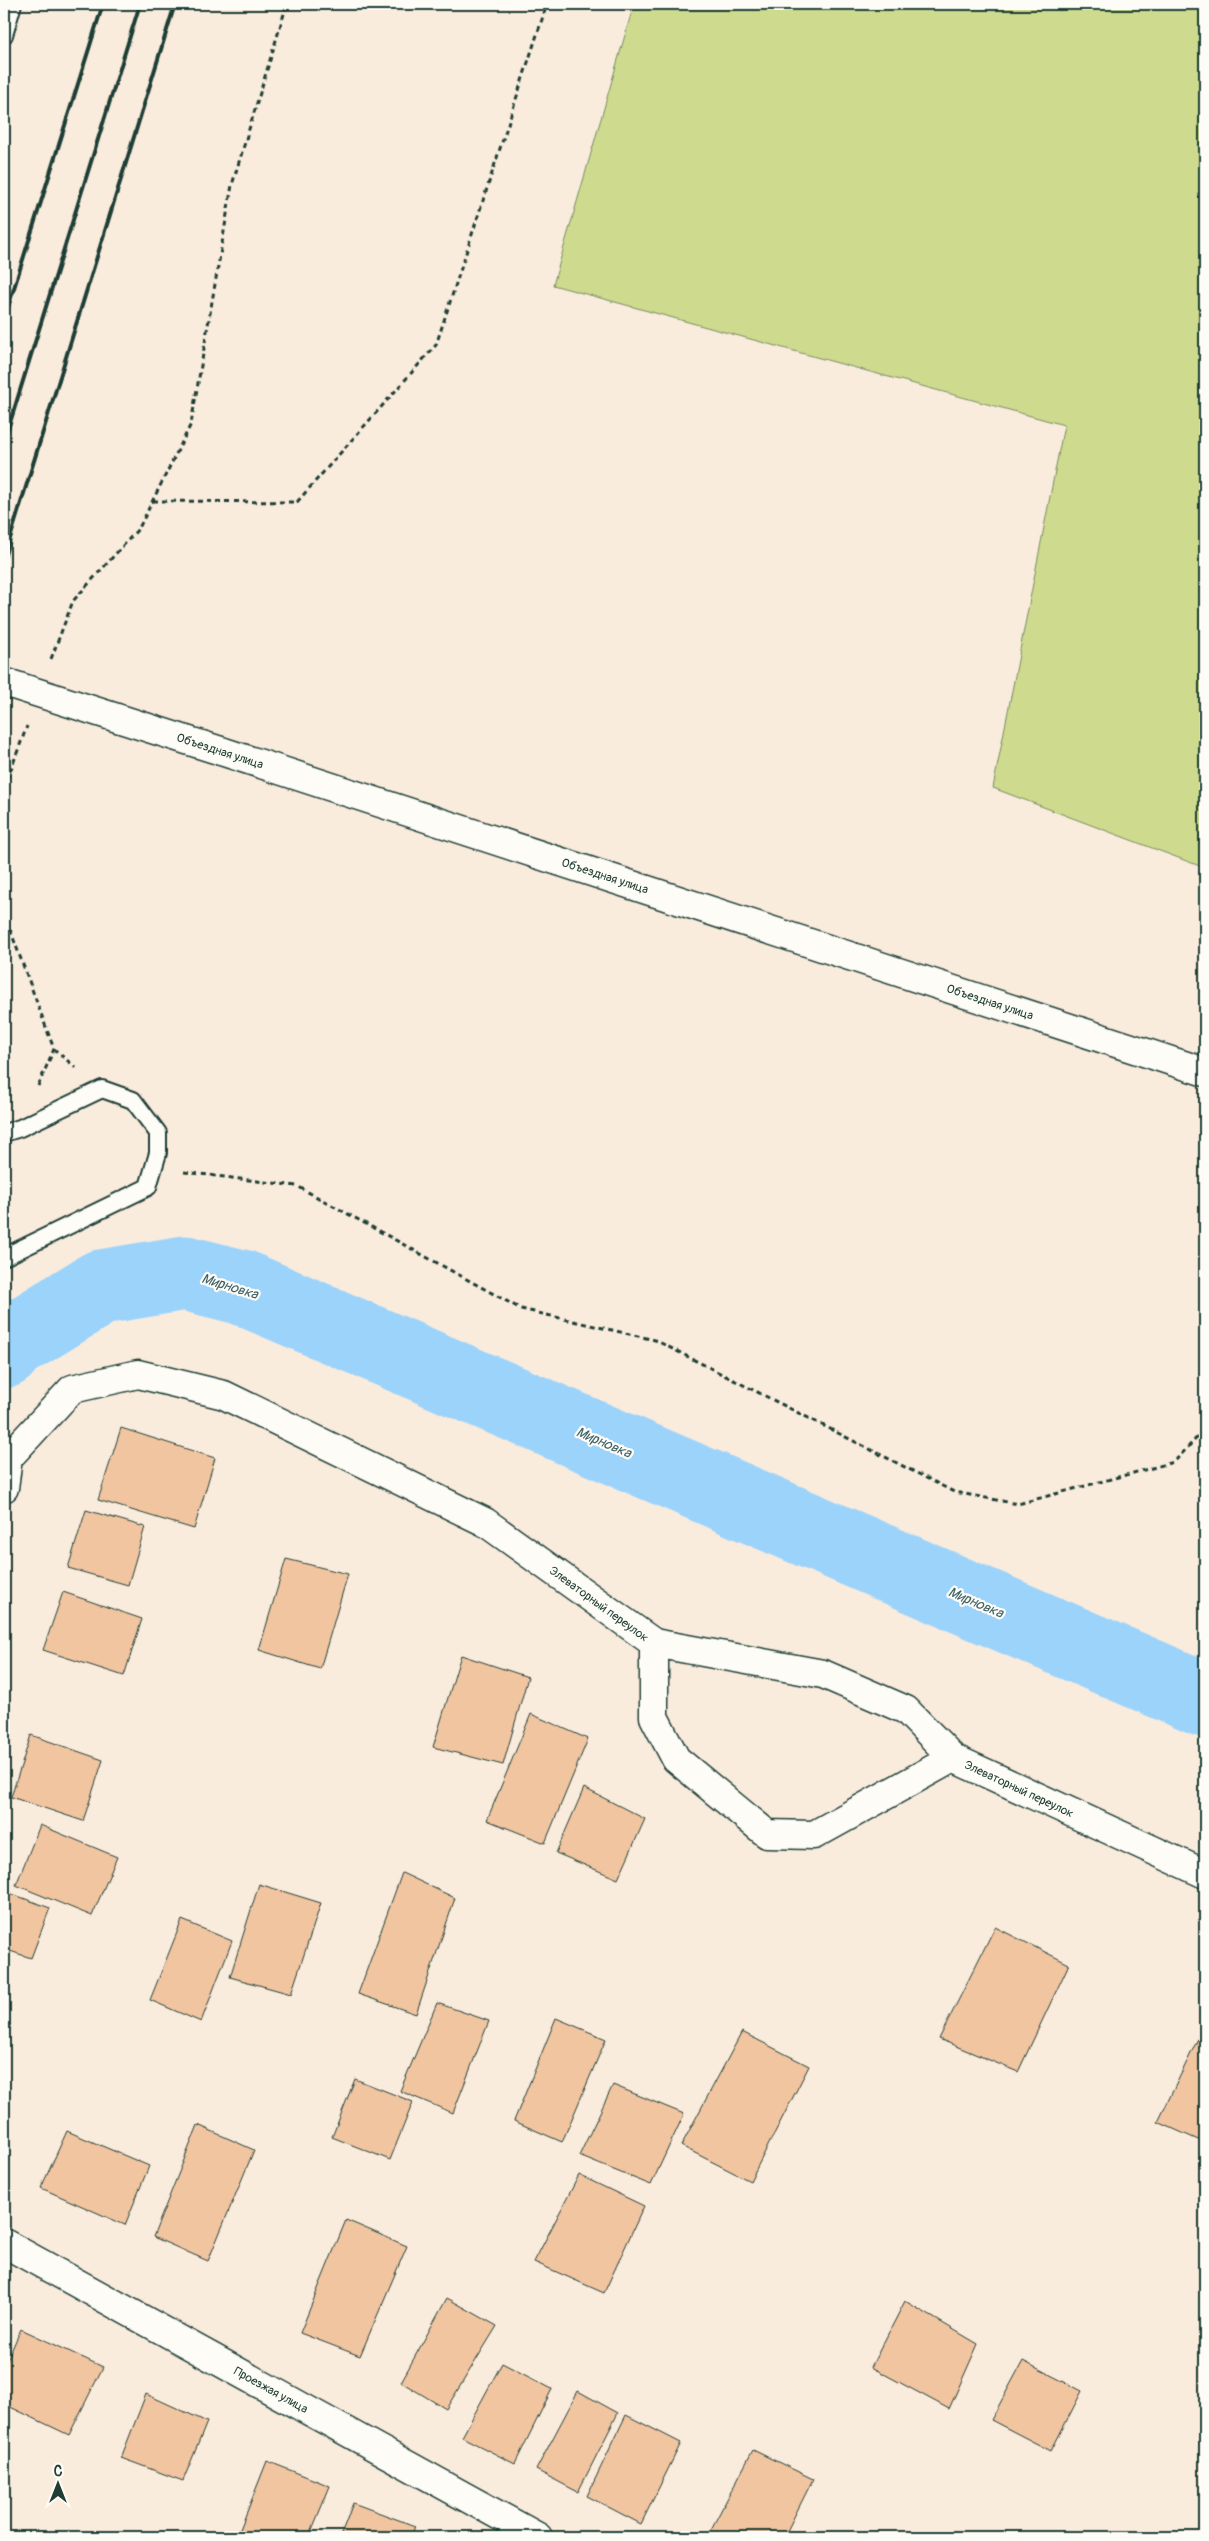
<svg xmlns="http://www.w3.org/2000/svg" width="1209" height="2541" viewBox="0 0 1209 2541" font-family="Pangolin,sans-serif">
<style>
.green{fill:#ceda8e;stroke:#768c61}
.lines{fill:none;stroke-linecap:round;stroke-linejoin:round}
.river{stroke:#9cd3fb;stroke-width:75}
.building{fill:#f2c5a1;stroke:#1f3d34}
.service-casing{stroke:#1f3d34;stroke-width:20}
.minor-casing{stroke:#1f3d34;stroke-width:31}
.trunk-casing{stroke:#1f3d34;stroke-width:31}
.path{stroke:#1f3d34;stroke-width:3;stroke-dasharray:5 4;stroke-linecap:butt}
.service{stroke:#fdfcf7;stroke-width:16}
.minor{stroke:#fdfcf7;stroke-width:28}
.trunk{stroke:#fdfcf7;stroke-width:28}
.rail{stroke:#1f3d34;stroke-width:4}
.trunk-bridge-casing{stroke:#1f3d34;stroke-width:31;stroke-linecap:butt}
.trunk-bridge{stroke:#fdfcf7;stroke-width:28}
.labels{text-anchor:middle;stroke-width:4.5;stroke-linejoin:round;paint-order:stroke}
.street-label{font-size:12px;fill:#1f3d34;stroke:#fdfcf7}
.water-label{font-size:14px;font-style:italic;fill:#3e6266;stroke:#fdfcf7}
</style>
<rect width="100%" height="100%" fill="#faecdd"/>
<filter id="ink" filterUnits="userSpaceOnUse"><feTurbulence type="fractalNoise" baseFrequency=".02" numOctaves="2"/><feDisplacementMap in="SourceGraphic" scale="10" xChannelSelector="R" yChannelSelector="G"/><feConvolveMatrix kernelMatrix="1 2 1 2 8 2 1 2 1" color-interpolation-filters="sRGB"/></filter>
<g filter="url(#ink)">
<path class="green" d="M634 4H1205V868L993 788 1064 425 553 285Z"/>
<g class="lines">
<path class="river" d="M4 1351 10 1343 101 1287 185 1273 241 1287 1205 1700"/>
</g>
<g class="building">
<path d="M121 1428 215 1458 194 1529 98 1500Z"/>
<path d="M86 1510 145 1527 128 1585 68 1568Z"/>
<path d="M286 1559 348 1574 320 1669 259 1650Z"/>
<path d="M63 1592 142 1619 124 1676 43 1650Z"/>
<path d="M461 1655 528 1677 503 1765 433 1747Z"/>
<path d="M531 1714 588 1739 545 1843 487 1820Z"/>
<path d="M31 1735 103 1760 83 1821 11 1797Z"/>
<path d="M584 1788 645 1819 618 1879 556 1853Z"/>
<path d="M40 1825 117 1857 92 1916 16 1885Z"/>
<path d="M402 1873 455 1898 416 2014 358 1994Z"/>
<path d="M259 1884 321 1903 291 1994 230 1977Z"/>
<path d="M4 1891 50 1908 31 1958 4 1949Z"/>
<path d="M182 1920 232 1941 201 2022 150 2000Z"/>
<path d="M995 1927 1069 1964 1018 2072 939 2039Z"/>
<path d="M437 2003 489 2021 453 2113 400 2091Z"/>
<path d="M556 2018 606 2039 562 2142 514 2121Z"/>
<path d="M1205 2024V2143L1158 2122Z"/>
<path d="M742 2032 809 2066 750 2181 681 2146Z"/>
<path d="M355 2079 413 2102 390 2160 332 2137Z"/>
<path d="M613 2085 684 2114 651 2185 579 2156Z"/>
<path d="M198 2125 254 2150 208 2261 153 2237Z"/>
<path d="M67 2131 149 2166 125 2225 41 2188Z"/>
<path d="M579 2175 644 2206 604 2293 534 2262Z"/>
<path d="M346 2220 407 2246 360 2356 300 2333Z"/>
<path d="M447 2298 497 2326 446 2409 401 2382Z"/>
<path d="M905 2301 978 2344 949 2409 871 2367Z"/>
<path d="M21 2329 103 2367 69 2435 4 2404V2367Z"/>
<path d="M1023 2361 1082 2391 1051 2451 991 2420Z"/>
<path d="M502 2363 552 2389 515 2464 462 2437Z"/>
<path d="M578 2391 618 2413 578 2492 536 2470Z"/>
<path d="M146 2394 207 2422 183 2481 121 2458Z"/>
<path d="M626 2415 681 2443 641 2524 587 2496Z"/>
<path d="M753 2450 813 2479 784 2537H713L708 2535Z"/>
<path d="M267 2461 330 2486 309 2537H237Z"/>
<path d="M353 2503 415 2526 411 2537H340Z"/>
</g>
<g class="lines">
<defs>
<g id="service">
<path d="M4 35 13 4"/>
<path d="M4 1133 20 1128 102 1089 133 1100 158 1133V1153L148 1187 4 1257"/>
</g>
<g id="minor">
<path d="M4 1488 8 1458 72 1389 138 1374 224 1395 485 1522 654 1643V1717L676 1759 767 1834 814 1835 953 1758 1205 1874"/>
<path d="M654 1643 823 1674 906 1710 953 1758"/>
<path d="M4 2243 538 2537"/>
</g>
<path id="trunk" d="M221 751 1205 1072"/>
</defs>
<use href="#service" class="service-casing"/>
<use href="#minor" class="minor-casing"/>
<use href="#trunk" class="trunk-casing"/>
<g class="path">
<path d="M153 501 297 502 436 345 547 4"/>
<path d="M51 659 73 601 139 528 191 424 232 185 287 4"/>
<path d="M4 788 27 726"/>
<path d="M4 913 54 1049 76 1068"/>
<path d="M38 1086 54 1049"/>
<path d="M184 1172 297 1186 521 1309 655 1340 954 1492 1018 1504 1174 1462 1205 1429"/>
</g>
<use href="#service" class="service"/>
<use href="#minor" class="minor"/>
<use href="#trunk" class="trunk"/>
<g class="rail">
<path d="M4 320 103 4"/>
<path d="M4 442 140 4"/>
<path d="M4 558 175 4"/>
</g>
<defs>
<path id="trunk-bridge" d="M4 682 221 751"/>
</defs>
<use href="#trunk-bridge" class="trunk-bridge-casing"/>
<use href="#trunk-bridge" class="trunk-bridge"/>
</g>
</g>
<g class="labels">
<g class="street-label">
<text transform="translate(220 751) rotate(18)" y="4">Объездная улица</text>
<text transform="translate(605 876) rotate(18)" y="4">Объездная улица</text>
<text transform="translate(990 1002) rotate(18)" y="4">Объездная улица</text>
<text transform="translate(599 1604) rotate(36)" y="4">Элеваторный переулок</text>
<text transform="translate(1019 1789) rotate(25)" y="4">Элеваторный переулок</text>
<text transform="translate(271 2390) rotate(29)" y="4">Проезжая улица</text>
</g>
<g class="water-label">
<text transform="translate(230 1286) rotate(17)" y="5">Мирновка</text>
<text transform="translate(604 1442) rotate(23)" y="5">Мирновка</text>
<text transform="translate(976 1602) rotate(23)" y="5">Мирновка</text>
</g>
</g>
<rect width="1209" height="2541" fill="none" stroke="#fdfcf7" stroke-width="20"/>
<rect x="10" y="10" width="1189" height="2521" fill="none" stroke="#1f3d34" stroke-width="2" filter="url(#ink)"/>
<g transform="translate(58 2484)" stroke="#fdfcf7" stroke-width="4" paint-order="stroke">
<path d="M0-4L9 19L0 12L-9 19Z" fill="#1f3d34"/>
<text y="-8" font-size="14" font-weight="bold" text-anchor="middle" fill="#1f3d34">С</text>
</g>
</svg>
